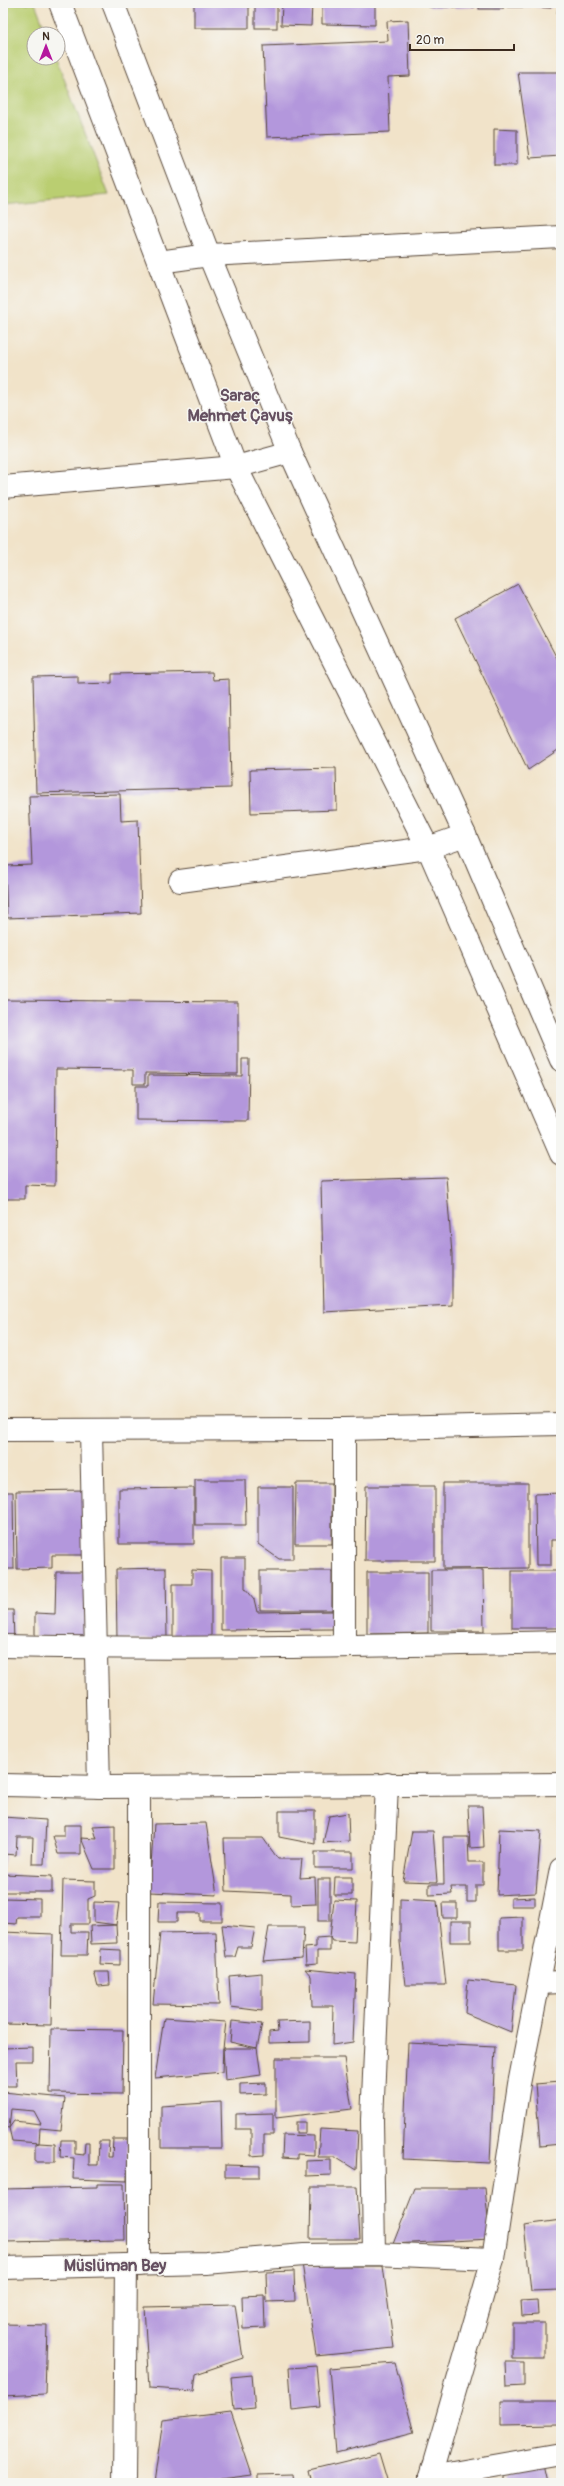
<svg xmlns="http://www.w3.org/2000/svg" width="564" height="2486" viewBox="0 0 564 2486" font-family="Pangolin,sans-serif">
<style>
.green{fill:#bace71;stroke:#7a7c48}
.building{fill:#b397dc;fill-rule:evenodd}
.lines{fill:none;stroke-linecap:round;stroke-linejoin:round}
.minor-casing{stroke:#564638;stroke-width:24}
.minor{stroke:#fff;stroke-width:22}
.labels{text-anchor:middle;stroke-width:3;stroke-linejoin:round;paint-order:stroke}
.district-label{font-size:17px;font-weight:bold;fill:#655060;stroke:#f6f6f2}
</style>
<rect width="100%" height="100%" fill="#f6f6f2"/>
<filter id="ink" filterUnits="userSpaceOnUse"><feTurbulence type="fractalNoise" baseFrequency=".025" numOctaves="2"/><feDisplacementMap in="SourceGraphic" scale="8" xChannelSelector="R" yChannelSelector="G"/><feConvolveMatrix kernelMatrix="1 2 1 2 8 2 1 2 1" color-interpolation-filters="sRGB"/></filter>
<filter id="wash" filterUnits="userSpaceOnUse"><feTurbulence type="fractalNoise" baseFrequency=".012" numOctaves="4" result="noise"/><feDisplacementMap in="SourceGraphic" scale="16" xChannelSelector="R" yChannelSelector="G"/><feGaussianBlur stdDeviation="0.9" result="paint"/><feColorMatrix in="noise" values="0 0 0 0 0 0 0 0 0 0 0 0 0 0 0 0 0 1.4 0 .05"/><feComposite in="paint" operator="in"/></filter>
<g filter="url(#wash)">
<rect width="100%" height="100%" fill="#f1e3c9"/>
<path class="green" d="M3 3H35L47 34H34V58H56L109 195 3 205Z"/>
<g id="blocks">
<g class="building">
<rect x="194" y="3" width="55" height="25"/>
<rect x="255" y="3" width="22" height="25"/>
<path d="M282 3H312L311 26 281 25Z"/>
<path d="M322 3H375V25L322 24Z"/>
<rect x="429" y="3" width="19" height="4"/>
<path d="M453 3H475V7L454 8Z"/>
<rect x="479" y="3" width="24" height="6"/>
<rect x="508" y="3" width="23" height="4"/>
<path d="M535 3H551V8L535 7Z"/>
<path d="M558 3H561V14H557Z"/>
<path d="M408 20 410 76 388 77 390 132 267 137 263 46 388 41 387 21Z"/>
<path d="M518 72H560L561 156 530 158Z"/>
<path d="M494 129 517 130V165H494Z"/>
<path d="M518 584 561 666V748L528 770 455 618Z"/>
<path d="M212 672 213 680 229 679 231 788 36 793 33 677 78 676V684L112 683V674Z"/>
<path d="M336 768 337 810 251 813 250 770Z"/>
<path d="M120 794 121 821 138 820 141 913 7 918 5 866 32 865 29 796Z"/>
<path d="M3 1000 238 1002V1074L145 1073V1084H133V1070L56 1069 55 1186 25 1185V1199H3Z"/>
<path d="M242 1059H249L248 1121 136 1120V1086H148V1075L242 1076Z"/>
<path d="M446 1177 452 1254V1305L324 1312 321 1181Z"/>
<path d="M195 1480H245L246 1525H195Z"/>
<path d="M296 1483H332V1544H295Z"/>
<path d="M443 1483H528V1568L443 1569Z"/>
<path d="M366 1486H435V1561H365Z"/>
<path d="M258 1487H293V1559H279L258 1544Z"/>
<path d="M194 1488V1544H119V1489Z"/>
<path d="M86 1490 87 1555H52V1568L17 1569 16 1491Z"/>
<path d="M3 1492H13L14 1569H3Z"/>
<path d="M561 1493V1540H551V1565H536L535 1494Z"/>
<path d="M221 1558H245V1588L254 1599 257 1612 333 1611V1629L221 1630Z"/>
<path d="M166 1568 167 1639 117 1640 116 1569Z"/>
<path d="M192 1570 211 1571V1641H173V1584H192Z"/>
<path d="M431 1570H483L484 1631H431Z"/>
<rect x="260" y="1571" width="72" height="39"/>
<rect x="512" y="1571" width="49" height="57"/>
<path d="M56 1572H88L87 1637H35V1613L55 1614Z"/>
<path d="M367 1572H428V1633L367 1634Z"/>
<path d="M3 1610H13L14 1641H3Z"/>
<path d="M468 1806H482L484 1847 470 1848Z"/>
<path d="M279 1811H315V1844L279 1837Z"/>
<path d="M348 1813 349 1841 323 1843 329 1816Z"/>
<path d="M3 1817 46 1820 44 1864H32L33 1837H17L16 1855 5 1854 3 1870Z"/>
<path d="M206 1823 217 1895 149 1892 154 1824Z"/>
<path d="M64 1825H81V1854H58L53 1836H64Z"/>
<path d="M115 1825V1869H94L81 1838 97 1839 93 1826Z"/>
<path d="M499 1829 541 1831 536 1893 497 1895Z"/>
<path d="M412 1831H433L437 1882 403 1881Z"/>
<path d="M443 1837H468L469 1862H483V1885H476V1902H467V1887H451L452 1894 429 1895V1884H444Z"/>
<path d="M224 1838H263L278 1859H302L300 1878 315 1877 316 1904 291 1905V1894L226 1891Z"/>
<rect x="315" y="1852" width="38" height="16"/>
<path d="M3 1874 52 1876V1892H3Z"/>
<path d="M335 1877H352V1895H334Z"/>
<rect x="318" y="1879" width="12" height="42"/>
<path d="M63 1880 95 1881V1896L88 1899V1924H71V1932H88L87 1955H61Z"/>
<path d="M535 1897V1906H511V1898Z"/>
<path d="M3 1898 40 1899V1917H17L16 1924 3 1923Z"/>
<path d="M400 1899 437 1901 446 1985H405L400 1942Z"/>
<path d="M334 1900 357 1901 355 1942 332 1941 330 1937Z"/>
<path d="M94 1902 119 1903 116 1925 94 1922Z"/>
<path d="M159 1902 222 1903V1921H200V1913H177V1922H158Z"/>
<path d="M442 1903H457V1918H443Z"/>
<path d="M523 1917V1950H499V1918Z"/>
<rect x="450" y="1921" width="21" height="21"/>
<path d="M116 1925 117 1943 91 1944 90 1926Z"/>
<path d="M222 1925 255 1928 251 1947H238L235 1957H226Z"/>
<path d="M269 1927H304L302 1958 263 1961Z"/>
<path d="M3 1932 53 1934 51 2025 3 2024Z"/>
<path d="M216 1932 219 2005 153 2004 160 1933Z"/>
<path d="M330 1937V1951H317V1964L306 1965 305 1948 316 1947V1938Z"/>
<path d="M101 1949 120 1950V1965L100 1964Z"/>
<path d="M305 1969 356 1974 353 2042 332 2045 333 2006H312L311 1976Z"/>
<path d="M94 1972H109L110 1985 98 1986Z"/>
<path d="M262 1973V2011L231 2007 229 1976Z"/>
<path d="M468 1980 516 1985 511 2032 465 2013Z"/>
<path d="M164 2018 226 2022 223 2048H257L261 2075 225 2080 223 2048 222 2072 155 2078Z"/>
<path d="M232 2021 262 2024 257 2048 230 2042Z"/>
<path d="M310 2021V2042L269 2043V2032L278 2031 277 2022Z"/>
<path d="M51 2029 123 2030 122 2094 50 2093Z"/>
<path d="M408 2043 495 2047 490 2163 403 2159Z"/>
<path d="M33 2047V2061H16L17 2086H3V2048Z"/>
<path d="M276 2058H344L352 2109 276 2118Z"/>
<path d="M561 2082V2144L540 2146 535 2084Z"/>
<path d="M266 2083V2094L240 2095V2084Z"/>
<path d="M3 2092 65 2098 61 2130 40 2128 39 2143 12 2141 9 2128 3 2127ZM11 2109 34 2111 41 2124 14 2121 9 2128Z"/>
<path d="M221 2102 222 2148H161V2106Z"/>
<path d="M273 2113V2135H264V2155L251 2156V2129H236V2114Z"/>
<rect x="296" y="2122" width="9" height="11"/>
<path d="M320 2129 358 2131 356 2170 335 2157H318Z"/>
<path d="M283 2135 314 2136V2155L297 2154V2159L282 2158Z"/>
<path d="M113 2139H128L127 2181 73 2179 74 2158 60 2157 61 2140H75V2154L84 2155 85 2142H89V2165H98L99 2141H109L108 2157H112Z"/>
<path d="M39 2143 55 2144V2162H35V2144Z"/>
<path d="M331 2160V2175L306 2176V2161Z"/>
<path d="M225 2165 260 2166V2177H225Z"/>
<path d="M97 2184H124L125 2240 3 2242V2189L97 2187Z"/>
<path d="M311 2187H357L360 2239H310Z"/>
<path d="M415 2188H485L490 2239 393 2244Z"/>
<path d="M561 2220V2290L531 2291 524 2225Z"/>
<path d="M302 2263 310 2266H383L394 2348 316 2356Z"/>
<path d="M294 2271 295 2301 267 2302 266 2272Z"/>
<path d="M264 2295 265 2328 243 2329 242 2296Z"/>
<path d="M537 2300 538 2315 522 2316 521 2301Z"/>
<path d="M235 2305 243 2358 196 2374 194 2391 149 2388 144 2307Z"/>
<rect x="512" y="2323" width="33" height="35"/>
<path d="M3 2324 47 2325 45 2394 3 2396Z"/>
<path d="M505 2362H524V2386L506 2387Z"/>
<path d="M395 2363 414 2433 336 2453 329 2368Z"/>
<path d="M316 2366 320 2407 292 2410 289 2368Z"/>
<path d="M252 2375 255 2408 234 2410 231 2377Z"/>
<path d="M501 2401H561V2424L501 2425Z"/>
<path d="M231 2412 252 2475 190 2483H154L163 2420Z"/>
<path d="M379 2453 388 2483H312L309 2470Z"/>
<path d="M543 2465 547 2483H504V2475Z"/>
<path d="M293 2474 294 2483H258V2475Z"/>
<path d="M482 2477 484 2483H453Z"/>
</g>
</g>
</g>
<g filter="url(#ink)">
<use href="#blocks" fill-opacity="0" stroke="#564638" stroke-width="1"/>
<g class="lines">
<defs>
<g id="minor">
<path d="M60 3 236 467 428 848 561 1154"/>
<path d="M113 3 209 255 290 452 465 835 561 1060"/>
<path d="M159 262 209 255 561 237"/>
<path d="M3 487 236 467 290 452"/>
<path d="M180 881 428 848 465 835"/>
<path d="M344 1429V1646"/>
<path d="M3 1430 344 1429 561 1424"/>
<path d="M91 1431 99 1787"/>
<path d="M3 1646C189 1650 375 1646 561 1642"/>
<path d="M3 1785 104 1787 561 1784"/>
<path d="M139 1787V2265"/>
<path d="M540 1983 561 1982"/>
<path d="M374 2254 372 2120 387 1784"/>
<path d="M3 2268 206 2263 304 2255 374 2254 493 2259"/>
<path d="M430 2477 561 2454"/>
<path d="M124 2483 126 2265"/>
<path d="M431 2483 430 2477 493 2259 519 2084 561 1869"/>
</g>
</defs>
<use href="#minor" class="minor-casing"/>
<use href="#minor" class="minor"/>
</g>
</g>
<g class="labels">
<g class="district-label">
<text x="240" y="401">Saraç<tspan x="240" dy="20">Mehmet Çavuş</tspan></text>
<text x="115" y="2271">Müslüman Bey</text>
</g>
</g>
<rect width="564" height="2486" fill="none" stroke="#f6f6f2" stroke-width="16"/>
<g transform="translate(46 46)"><circle r="19" fill="#f6f6f2" stroke="#aba49d"/>
<path d="M0-3L7 15L0 10L-7 15Z" fill="#b5179e"/>
<text y="-6" font-size="11" font-weight="bold" text-anchor="middle" fill="#3b2a1e">N</text>
</g>
<path d="M410 44v6h104v-6" fill="none" stroke="#3b2a1e" stroke-width="2"/>
<text x="416" y="44" font-size="12" fill="#3b2a1e" stroke="#f6f6f2" stroke-width="3" paint-order="stroke">20 m</text>
</svg>
